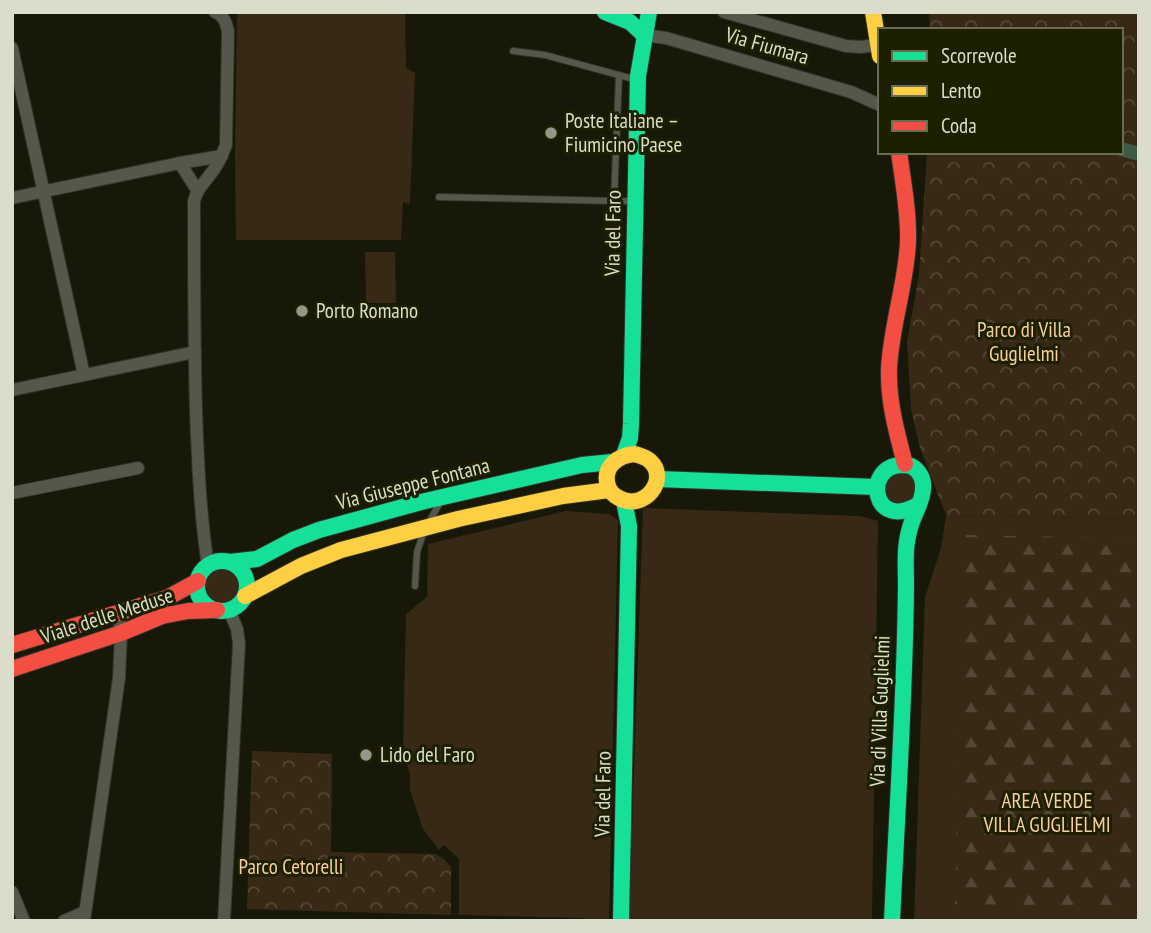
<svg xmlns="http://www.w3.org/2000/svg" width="1151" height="933" viewBox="0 0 1151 933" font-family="'PT Sans Narrow',sans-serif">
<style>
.green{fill:#372915}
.forest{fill:url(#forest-firs)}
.park{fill:url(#park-crowns)}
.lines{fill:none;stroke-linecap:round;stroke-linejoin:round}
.canal{stroke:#3f5a44;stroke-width:14}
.lane-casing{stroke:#323329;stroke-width:8}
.street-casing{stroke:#323329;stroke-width:14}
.fast-casing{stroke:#323329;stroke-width:18}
.slow-casing{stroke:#323329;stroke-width:18}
.jam-casing{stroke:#323329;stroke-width:18}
.lane{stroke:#56574b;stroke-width:6}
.street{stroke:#56574b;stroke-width:12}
.fast{stroke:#16e098;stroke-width:16}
.slow{stroke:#ffcf43;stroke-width:16}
.jam{stroke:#f24e42;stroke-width:16}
.poi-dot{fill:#969887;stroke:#1d1f01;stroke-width:2.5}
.labels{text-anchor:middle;stroke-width:6;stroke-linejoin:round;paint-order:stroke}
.street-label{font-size:21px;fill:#dbddcb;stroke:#1d1f01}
.poi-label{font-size:21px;fill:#dbddcb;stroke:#1d1f01;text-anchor:start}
.park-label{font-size:21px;fill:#f8cf9b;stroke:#1d1f01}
</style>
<defs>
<pattern id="forest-firs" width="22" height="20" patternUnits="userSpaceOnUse" patternTransform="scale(1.75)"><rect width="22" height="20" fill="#372915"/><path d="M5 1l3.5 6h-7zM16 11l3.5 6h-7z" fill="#534836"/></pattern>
<pattern id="park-crowns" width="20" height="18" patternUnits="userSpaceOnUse" patternTransform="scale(1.75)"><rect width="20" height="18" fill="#372915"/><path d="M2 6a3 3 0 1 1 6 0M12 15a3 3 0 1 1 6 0" fill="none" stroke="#534836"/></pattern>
</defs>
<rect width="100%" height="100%" fill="#171808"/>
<g class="green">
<path d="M237 12H405L406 68 415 73 410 204 403 202 401 240H236L235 155Z"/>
<path d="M365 252H395L396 303H366Z"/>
<path d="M898 471 913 475 918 496 903 507 884 498V481Z"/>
<path d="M643 508 860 516 878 521 872 921H631L629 916Z"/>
<path d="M566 511 609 514 618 520 609 921H586L584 918 459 915V859L444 845 439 850 423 829 410 790V775L403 751 406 614 427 597 428 544Z"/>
<path d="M946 515 1139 519V921H914L925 597 941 548Z"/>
<circle cx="223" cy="586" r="17"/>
</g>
<path class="forest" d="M963 535 1139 538V907L955 904Z"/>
<g class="park">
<path d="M929 12H1139V519L946 515 920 448 911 409 907 342 919 274 927 152H1121V30H930Z"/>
<path d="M252 751 332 754 331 852 436 854 444 859 451 867V915L247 909Z"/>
</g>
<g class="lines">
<path class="canal" d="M1121 149 1139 154"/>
<defs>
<g id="lane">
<path d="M513 51 545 55 637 80"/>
<path d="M619 75 614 201H634"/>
<path d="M439 197 614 201"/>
<path d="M429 522 441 501"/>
<path d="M415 586 417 552 424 531"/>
</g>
<g id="street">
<path d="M724 12 846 46 860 47 877 45"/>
<path d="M644 35 666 38 851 92 880 105"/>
<path d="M12 48 84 375"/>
<path d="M180 163 222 156"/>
<path d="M12 198 180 163 197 190"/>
<path d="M12 390 195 352"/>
<path d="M12 493 138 468"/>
<path d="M208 566C200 514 198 463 196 411 194 341 194 271 194 201 198 188 201 187 209 176 217 167 222 156 226 145L228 31C226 23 224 15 215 12"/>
<path d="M12 892 24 921"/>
<path d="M64 921 85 912"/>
<path d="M84 921 119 678 121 633 118 613"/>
<path d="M224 921 239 644 237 629 229 610"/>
</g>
<g id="fast">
<path d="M605 12 630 22 644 35"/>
<path d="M624 455 630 438 631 424 638 76 649 12"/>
<path d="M657 479 876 487"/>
<circle cx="222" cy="586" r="25"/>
<path d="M230 562 257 559 293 540 319 530 421 502 582 465 612 462"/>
<path d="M621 921 629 526 624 501"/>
<path d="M892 921C897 810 905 698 906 586 906 567 904 547 910 528 913 515 923 502 923 488 924 479 919 470 911 466 907 465 905 465 901 465 862 467 873 533 919 504"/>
</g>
<g id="slow">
<path d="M873 12 880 56"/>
<path d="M635 454C640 456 646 457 650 461 670 479 644 512 619 498 613 495 610 492 608 486 602 467 618 455 635 454Z"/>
<path d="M245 596 301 566 341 550 458 519 563 496 609 490"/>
</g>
<g id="jam">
<path d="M899 152C903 182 909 212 908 242 906 285 891 326 889 369 888 402 897 433 905 464"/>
<path d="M12 645 167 598 198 581"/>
<path d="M12 669 121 633 162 616 188 611 217 610"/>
</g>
</defs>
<use href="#lane" class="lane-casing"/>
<use href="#street" class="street-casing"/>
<use href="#fast" class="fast-casing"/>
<use href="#slow" class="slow-casing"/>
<use href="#jam" class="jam-casing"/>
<use href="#lane" class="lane"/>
<use href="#street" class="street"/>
<use href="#fast" class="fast"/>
<use href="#slow" class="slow"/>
<use href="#jam" class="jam"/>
</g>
<g class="poi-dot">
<circle cx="551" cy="133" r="7"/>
<circle cx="302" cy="311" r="7"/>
<circle cx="366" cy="755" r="7"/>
</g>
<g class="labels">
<g class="street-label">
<text transform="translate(767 46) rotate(16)" y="7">Via Fiumara</text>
<text transform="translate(613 233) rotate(-89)" y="7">Via del Faro</text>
<text transform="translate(413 484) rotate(-14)" y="7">Via Giuseppe Fontana</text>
<text transform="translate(107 616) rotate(-18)" y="7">Viale delle Meduse</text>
<text transform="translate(880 711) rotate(-88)" y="7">Via di Villa Guglielmi</text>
<text transform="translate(603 794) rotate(-89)" y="7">Via del Faro</text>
</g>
<g class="poi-label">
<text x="565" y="128">Poste Italiane –<tspan x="565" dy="24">Fiumicino Paese</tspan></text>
<text x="316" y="318">Porto Romano</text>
<text x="380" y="762">Lido del Faro</text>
</g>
<g class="park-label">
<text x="1024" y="337">Parco di Villa<tspan x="1024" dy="24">Guglielmi</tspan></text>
<text x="1047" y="808">AREA VERDE<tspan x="1047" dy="24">VILLA GUGLIELMI</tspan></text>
<text x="291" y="874">Parco Cetorelli</text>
</g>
</g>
<rect width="1151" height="933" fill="none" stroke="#dbddcb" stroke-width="28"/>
<rect x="878" y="28" width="245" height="126" fill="#1d1f01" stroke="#696b52" stroke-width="2"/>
<rect x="892" y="51" width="35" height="10" fill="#16e098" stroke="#696b52" stroke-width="2"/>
<text x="941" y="63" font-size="21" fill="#dbddcb">Scorrevole</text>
<rect x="892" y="86" width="35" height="10" fill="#ffcf43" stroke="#696b52" stroke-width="2"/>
<text x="941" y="98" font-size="21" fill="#dbddcb">Lento</text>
<rect x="892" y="121" width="35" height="10" fill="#f24e42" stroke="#696b52" stroke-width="2"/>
<text x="941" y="133" font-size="21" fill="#dbddcb">Coda</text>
</svg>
